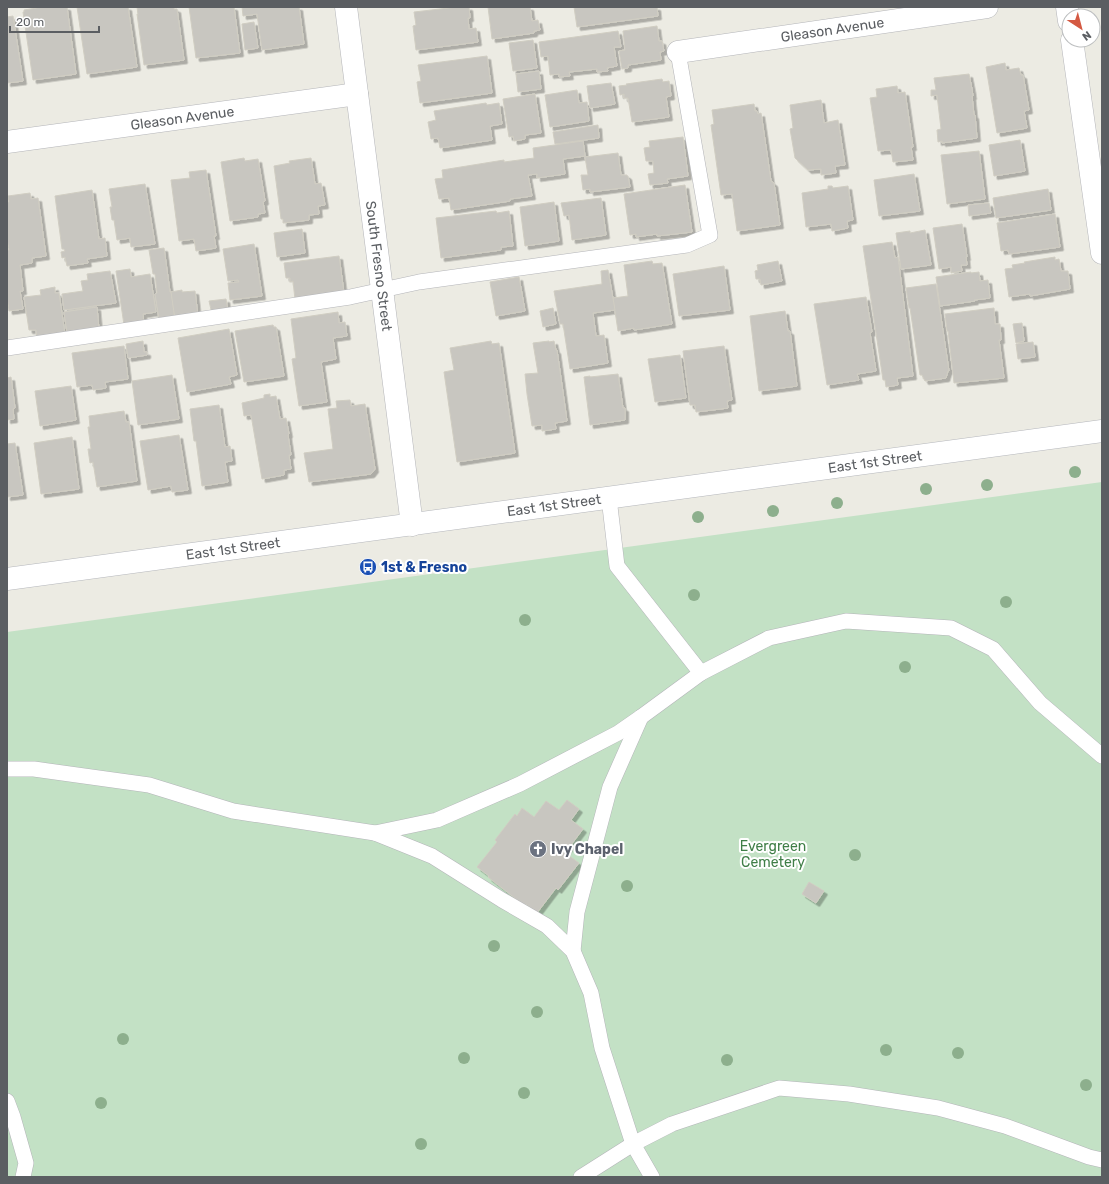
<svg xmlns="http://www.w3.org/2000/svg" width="1109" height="1184" viewBox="0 0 1109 1184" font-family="Rubik,sans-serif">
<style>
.green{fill:#c3e1c5}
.building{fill:#c8c6c0;stroke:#d0cdc2;filter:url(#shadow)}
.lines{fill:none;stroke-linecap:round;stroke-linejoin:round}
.lane-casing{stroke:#b4b5b9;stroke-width:16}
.street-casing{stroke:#b4b5b9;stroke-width:23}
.secondary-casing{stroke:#b5b7bc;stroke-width:23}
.lane{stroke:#fff;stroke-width:15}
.street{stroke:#fff;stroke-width:22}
.secondary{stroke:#fff;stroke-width:22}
.tree{fill:#8daf8d}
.labels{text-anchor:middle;stroke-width:4;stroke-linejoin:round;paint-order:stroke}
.street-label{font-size:14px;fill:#5b5e62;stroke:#fff}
.transit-label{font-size:14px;font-weight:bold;fill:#164399;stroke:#fff;text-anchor:start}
.park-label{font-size:14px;fill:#3f7e47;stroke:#fff}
.worship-label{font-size:14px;font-weight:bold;fill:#5b616d;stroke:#fff;text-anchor:start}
</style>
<defs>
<filter id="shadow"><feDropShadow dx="3.5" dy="3.5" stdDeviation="0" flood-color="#0004"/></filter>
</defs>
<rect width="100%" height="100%" fill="#ecebe3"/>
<path class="green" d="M1102 482V1177H7V632Z"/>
<g class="building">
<path d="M43 7H67L76 74 33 80 23 12H24V10Z"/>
<path d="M77 7H128L137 67 87 74Z"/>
<path d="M137 7H174V9H177L184 60 144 65 137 14 138 15Z"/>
<path d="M189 7H234L240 53 196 58Z"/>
<path d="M242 7H299L304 44 262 50 257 14 243 16Z"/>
<path d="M457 7H469L470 18H468L469 29 476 28 478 42 416 50 413 26 416 25 414 12Z"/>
<path d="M488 7H530L532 21 538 20 540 30 534 31V33L492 39Z"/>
<path d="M574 7H657L658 16 577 27Z"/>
<path d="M13 16 23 81 7 83V17Z"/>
<path d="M254 22 258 48 245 50 242 24Z"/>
<path d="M657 26 659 41H662L664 51 660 52 661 60 628 65V68L622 69 619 51 625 50 623 31Z"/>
<path d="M618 31 621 47H614L617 66 607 68 608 71 597 72V69L569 72 570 76 559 77V74L550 75 548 56 541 57 539 42Z"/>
<path d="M533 40 537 68 513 71 509 43Z"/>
<path d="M487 56 492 93 420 103 417 82 421 81 418 65Z"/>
<path d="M1005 63 1006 70 1019 68 1021 75H1023L1029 110 1024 111 1027 128 997 133 986 67Z"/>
<path d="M539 71 541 89 518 92 516 74Z"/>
<path d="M969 74 972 89 973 96H972L974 115H975L977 138 942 143V141L938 142 937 130 941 129 937 95 931 96V90H936L934 78Z"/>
<path d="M662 79 663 82 669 81 671 96 666 97 669 117 632 122 628 98H624V94L620 95 619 86 627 85 626 84Z"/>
<path d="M611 83 615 104 590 108 587 86Z"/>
<path d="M897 86 898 93 905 92 913 147H911L913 160 893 162 891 150 878 151 870 98 877 97 876 89Z"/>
<path d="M577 90 579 103 587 102 589 121 550 127 545 95Z"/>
<path d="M535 94 541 133 525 135V139L514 141 513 136 509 137 503 99Z"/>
<path d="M821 100 824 123 838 120 845 165 835 166 836 173 821 175V169L808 170 795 158 790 129 793 128 790 105Z"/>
<path d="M486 103 487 105 499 103 502 124 490 126 492 140 440 148 438 138 431 139 428 122 436 120 434 111Z"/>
<path d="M754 104 755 111H757L758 114 761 113 771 181 774 183 780 225 737 231 732 194 721 195 711 125 714 124 712 110Z"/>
<path d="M598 125 599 138 555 144 553 132Z"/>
<path d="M683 137 688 176 667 179 668 183 650 185 648 174 654 173 653 161H646L644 148 650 147 649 141Z"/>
<path d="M1020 140 1025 171 994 176 989 145Z"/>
<path d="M583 141 585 156 563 159 565 174 537 178V174L528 175 532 196 510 199V201L451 210 449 198 439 199 435 179 443 178 442 170 504 160V162L534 158 533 148Z"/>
<path d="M979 151 985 199 947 204 941 155Z"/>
<path d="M618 153 621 175H627V176H628L630 187 590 192V189L583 190 581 175H588L585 157Z"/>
<path d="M244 158 245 161 258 159 265 201 263 202 265 213 258 214V217L230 221 221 162Z"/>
<path d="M311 158 315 184 321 183 325 205 318 206 319 214 309 215V220L283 223V219H281L274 166 290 163 289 161Z"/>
<path d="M206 170 216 236H214L216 248 196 251 194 239 179 241 171 180 190 178 189 172Z"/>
<path d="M914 174 920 211 879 216 874 180Z"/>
<path d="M145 184 155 244 131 247 130 238 117 240 114 220H112L110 207H112L109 189Z"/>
<path d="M685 185 692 232 657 236V234L636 237V234L630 235 624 194Z"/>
<path d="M828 186H832L833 188 848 186 853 220 847 221 848 228 832 231 831 224 806 227 802 193 828 189Z"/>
<path d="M1048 189 1051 210 996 218 993 198Z"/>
<path d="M92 190 99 239 105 238 107 256 87 259 88 263 67 266 65 257 62 258 61 252 65 251 64 249H62L55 196Z"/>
<path d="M30 193 31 199 38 198 46 256 32 258V263L20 265 23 291H20L23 309 9 311 7 297V250H9L7 239V202H9L8 196Z"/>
<path d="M601 198 606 235 572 240 569 215 564 216 561 203Z"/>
<path d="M554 202 559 241 525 246 520 207Z"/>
<path d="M989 203 991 213 969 216 968 205Z"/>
<path d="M496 211 497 213 509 211 513 246 501 247V250L441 258 436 218Z"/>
<path d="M1055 214 1060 247 1009 254 1008 250 1001 251 997 223Z"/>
<path d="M962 224 967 257H966L967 265H961L962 271 951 273V267L939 269 933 228Z"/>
<path d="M302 229 305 253 277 257 274 233Z"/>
<path d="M925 230 931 265 901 269 896 233 910 231V233Z"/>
<path d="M892 242 895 258 898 257 913 376 897 378 898 385 886 387 885 380H883L863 246Z"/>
<path d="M254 244 262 296 230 300 228 283 239 282 238 280 228 281 223 249Z"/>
<path d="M164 248 170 292H171L175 319H159L155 294 157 293 155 274H153L149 250Z"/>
<path d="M339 256 344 293 295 300 293 281 290 282V278H286L284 263Z"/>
<path d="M1055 257V260L1059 259 1061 271H1068L1070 289 1030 296V294L1009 297 1005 269 1013 268 1012 265 1025 263 1024 262Z"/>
<path d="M652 261 653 264 662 263 672 324 634 330V328L618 331 613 298 628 296 624 265Z"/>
<path d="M778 261 782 281 761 285 760 279H756L755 271 758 270 757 265Z"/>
<path d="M724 266 730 310 679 316 673 274Z"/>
<path d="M130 269 131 277 150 274 156 312 143 314 144 323 124 325 116 271Z"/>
<path d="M608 270 615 310 593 313 596 336 604 335 608 363 570 369 563 324H560L554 291 602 284 601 271Z"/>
<path d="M110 271 116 303 64 310 62 294 83 291 81 281 88 280 87 274Z"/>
<path d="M971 272V273L979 272 980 281 988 280 990 298 974 300 975 301 940 306 936 277Z"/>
<path d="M519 277 525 311 496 316 490 282Z"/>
<path d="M936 284 949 371H948L946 378 925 381 922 375H920L910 308H909L906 288Z"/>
<path d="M55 287V293H59L65 334 37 338 36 330H29L24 297 41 295 40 290Z"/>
<path d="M182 290V292L195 291 198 316 175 319 171 292Z"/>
<path d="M866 297 872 332 870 333 876 371 857 374 859 380 827 385 814 304Z"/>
<path d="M226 299 228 311 212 314 209 301Z"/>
<path d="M97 307 99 329 67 333 64 312Z"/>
<path d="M553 308 556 324 543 327 540 311Z"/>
<path d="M994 308 995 324H1000L1001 340H999L1004 378 954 383 948 331H947L945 314Z"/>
<path d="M785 311 788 331H790L797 386 759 391 750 316Z"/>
<path d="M338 312 339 323 345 322 347 336 333 338 336 359 321 362 327 402 299 406 292 359 296 358 291 319Z"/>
<path d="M1022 323 1024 341 1016 343 1013 324Z"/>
<path d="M273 325 274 327H276L284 376 244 382 235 331Z"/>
<path d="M229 329 237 375 229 377 231 384 187 392 178 338Z"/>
<path d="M143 341 144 352H147V355L128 358 126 344Z"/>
<path d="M491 341 492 344 499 343 515 453 457 462 444 372 454 370 450 348Z"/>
<path d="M549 341V342L554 341 556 350H557L567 421 555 423 556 429 542 431V425L532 426 527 394 525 374 538 373 533 343Z"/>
<path d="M1033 342 1035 357 1018 359 1016 344Z"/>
<path d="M124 346 128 379 105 382 106 388 93 390 92 385 77 387 72 353Z"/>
<path d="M724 346 732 400 727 401 728 408 696 412 695 405H690L683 351Z"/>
<path d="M680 355 686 398 655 402 648 359Z"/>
<path d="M618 374 623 408H625V420L590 425 584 377 590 376V377Z"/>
<path d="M172 375 179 419 138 425 132 381Z"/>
<path d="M11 377 15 408 13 409 14 419 7 420V378Z"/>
<path d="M71 386 76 420 40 426 35 391Z"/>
<path d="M270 394V397L276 396 280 419 286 418 289 434 288 435 291 455H289L291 469 284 470V475L262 479 251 415 244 416 242 403 264 398V395Z"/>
<path d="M350 400 351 406 365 404 375 469 371 474 309 482 304 453 333 449 328 409 337 408 336 401Z"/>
<path d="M219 405 225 447 230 446 232 461 225 462 228 482 202 486 196 441H194L190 409Z"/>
<path d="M124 411 126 422H129L137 481 97 487 93 462 90 463 88 449H91L88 427H90L89 416Z"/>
<path d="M179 435 188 490 172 492 171 486 148 490 140 441Z"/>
<path d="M72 437 79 489 41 494 34 443Z"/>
<path d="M15 443 23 495 7 497V444Z"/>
<path d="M567 800 579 809 571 820 583 829 565 853 579 863 558 890 556 888 537 913 526 904 525 906 488 877 489 876 477 867 497 842 495 840 515 814 517 816 522 808 534 817 546 801 559 810Z"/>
<path d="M809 882 824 891 816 903 802 894Z"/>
</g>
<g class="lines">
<defs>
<g id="lane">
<path d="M7 348 350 297 419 282 687 245 710 235 678 52"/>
<path d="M609 498 617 566 701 673"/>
<path d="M7 769H34L149 785 233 811 375 833 437 820 520 784 618 733 641 717 701 673 769 638 846 621 951 628 993 649 1040 703 1102 756"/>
<path d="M375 833 432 856 502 900 547 926 573 951 591 993 602 1048 633 1144 652 1177"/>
<path d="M573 951 577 912 610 787 641 717"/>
<path d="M7 1101 13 1117 26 1163 23 1177"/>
<path d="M581 1177 633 1144 672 1124 779 1088 849 1094 938 1108 1005 1126 1089 1157 1102 1160"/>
</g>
<g id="street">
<path id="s1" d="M346 7 412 525"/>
<path d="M1067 7 1069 21"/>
<path d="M1072 40 1102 253"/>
<path id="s2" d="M678 52 987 7"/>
<path id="s3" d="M7 142 357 94"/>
</g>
<g id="secondary">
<path id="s4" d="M7 579 1102 431"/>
</g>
</defs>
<use href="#lane" class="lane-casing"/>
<use href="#street" class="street-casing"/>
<use href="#secondary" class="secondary-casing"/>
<use href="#lane" class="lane"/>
<use href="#street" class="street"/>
<use href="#secondary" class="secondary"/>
</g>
<g class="tree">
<circle cx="1075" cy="472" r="6"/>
<circle cx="987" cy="485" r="6"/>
<circle cx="926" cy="489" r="6"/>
<circle cx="837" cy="503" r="6"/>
<circle cx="773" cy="511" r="6"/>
<circle cx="698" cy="517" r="6"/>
<circle cx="694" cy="595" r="6"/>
<circle cx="1006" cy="602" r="6"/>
<circle cx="525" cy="620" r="6"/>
<circle cx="905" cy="667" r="6"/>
<circle cx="855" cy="855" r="6"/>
<circle cx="627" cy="886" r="6"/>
<circle cx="494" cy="946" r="6"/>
<circle cx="537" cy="1012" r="6"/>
<circle cx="123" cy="1039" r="6"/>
<circle cx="886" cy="1050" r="6"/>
<circle cx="958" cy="1053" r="6"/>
<circle cx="464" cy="1058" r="6"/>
<circle cx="727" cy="1060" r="6"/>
<circle cx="1086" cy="1085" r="6"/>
<circle cx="524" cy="1093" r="6"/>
<circle cx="101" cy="1103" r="6"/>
<circle cx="421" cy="1144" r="6"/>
</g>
<defs>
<symbol id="bus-disc" viewBox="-11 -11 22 22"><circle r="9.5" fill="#1a4fb4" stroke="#fff"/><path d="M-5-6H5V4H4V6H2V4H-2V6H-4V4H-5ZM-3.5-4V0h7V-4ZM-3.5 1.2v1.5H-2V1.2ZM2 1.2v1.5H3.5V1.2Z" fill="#fff"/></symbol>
<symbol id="church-disc" viewBox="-11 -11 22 22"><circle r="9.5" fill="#6b7280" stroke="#fff"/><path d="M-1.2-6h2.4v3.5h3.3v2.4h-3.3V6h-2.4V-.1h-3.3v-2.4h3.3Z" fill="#fff"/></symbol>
</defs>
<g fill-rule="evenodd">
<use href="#bus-disc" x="358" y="557" width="20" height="20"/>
<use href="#church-disc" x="528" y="839" width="20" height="20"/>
</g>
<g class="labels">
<g class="street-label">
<text dy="5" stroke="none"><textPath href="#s2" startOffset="156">Gleason Avenue</textPath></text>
<text dy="5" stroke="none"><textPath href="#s3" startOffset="177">Gleason Avenue</textPath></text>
<text dy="5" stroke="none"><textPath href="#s1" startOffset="261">South Fresno Street</textPath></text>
<text dy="5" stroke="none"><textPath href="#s4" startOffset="876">East 1st Street</textPath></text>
<text dy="5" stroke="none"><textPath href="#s4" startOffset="552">East 1st Street</textPath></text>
<text dy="5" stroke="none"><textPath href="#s4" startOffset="228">East 1st Street</textPath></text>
</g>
<g class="transit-label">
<text x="381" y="572">1st &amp; Fresno</text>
</g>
<g class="park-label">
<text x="773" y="851">Evergreen<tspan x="773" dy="16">Cemetery</tspan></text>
</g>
<g class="worship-label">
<text x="551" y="854">Ivy Chapel</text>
</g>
</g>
<rect width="1109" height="1184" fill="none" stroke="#5b5e62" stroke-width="16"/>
<g transform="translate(1081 28) rotate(144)"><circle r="19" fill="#ffffff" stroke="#bdbfc0"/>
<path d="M0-3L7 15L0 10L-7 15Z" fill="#d45942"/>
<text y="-6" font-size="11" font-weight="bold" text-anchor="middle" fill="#5b5e62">N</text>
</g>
<path d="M10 26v6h89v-6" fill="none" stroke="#5b5e62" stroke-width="2"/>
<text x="16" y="26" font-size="12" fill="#5b5e62" stroke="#ffffff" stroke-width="3" paint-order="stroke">20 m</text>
</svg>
